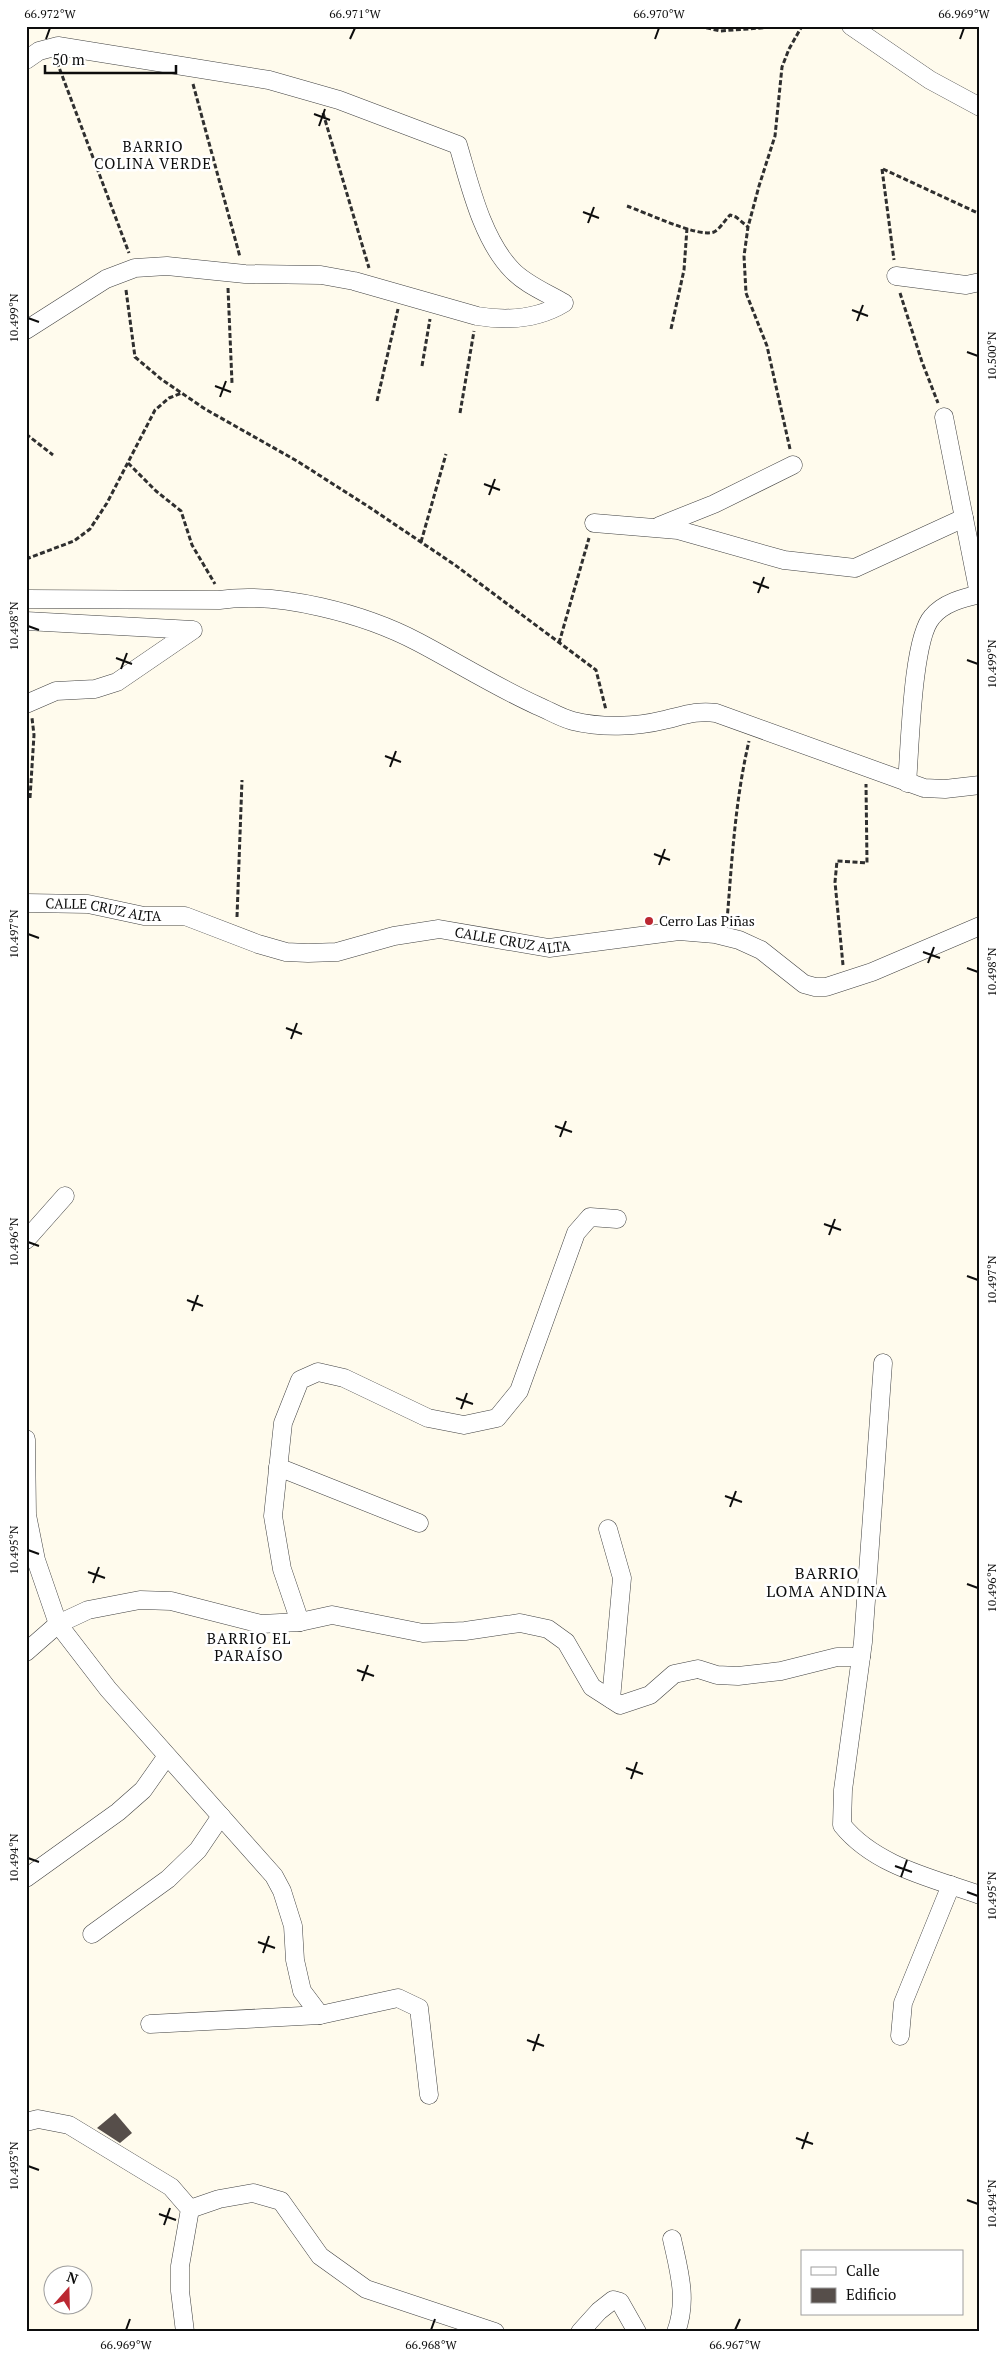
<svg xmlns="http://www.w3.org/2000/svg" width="1006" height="2358" viewBox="0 0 1006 2358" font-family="'PT Serif',serif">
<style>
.building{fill:#564e4a}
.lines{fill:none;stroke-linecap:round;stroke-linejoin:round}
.minor-casing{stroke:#404040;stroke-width:19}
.path{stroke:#2f2f2f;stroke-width:3;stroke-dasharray:5 2.5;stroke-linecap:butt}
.minor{stroke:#fff;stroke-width:18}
.ticks{fill:none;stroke:#0d0d0d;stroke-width:2}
.poi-dot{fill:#bb2731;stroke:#fff;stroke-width:2}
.labels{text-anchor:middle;stroke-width:5;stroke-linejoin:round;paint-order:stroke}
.street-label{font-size:14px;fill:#0d0d0d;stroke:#fff}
.poi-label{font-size:14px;fill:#0d0d0d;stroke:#fff;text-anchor:start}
.neighbourhood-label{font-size:15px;letter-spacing:1px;fill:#0d0d0d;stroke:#fff}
.quarter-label{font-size:16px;letter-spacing:1px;fill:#0d0d0d;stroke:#fff}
.neatline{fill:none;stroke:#0d0d0d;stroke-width:2}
.ticks-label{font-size:12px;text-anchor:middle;fill:#0d0d0d}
</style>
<rect width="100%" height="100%" fill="#fffbed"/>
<path class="building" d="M115 2113 132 2133 120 2143 97 2128Z"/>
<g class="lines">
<defs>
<g id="minor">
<path d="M851 26 930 80 980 107"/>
<path d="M26 60 39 51 58 46 269 80 339 100 458 145C470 185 482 239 512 270 525 284 547 293 564 303 538 319 507 321 477 316L354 281 321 275 245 274 167 266 135 268 106 279 26 330"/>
<path d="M896 276 966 285 980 282"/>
<path d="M944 417 979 594"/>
<path d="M594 523 678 530 784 560 855 568 964 518"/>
<path d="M659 526 714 504 793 465"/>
<path d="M26 599 219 600C279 591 365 614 418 642 458 663 496 687 538 706 550 711 561 718 573 721 601 728 636 727 664 720 682 716 697 710 716 713L924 788 945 789 980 785"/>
<path d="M26 621 193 630 117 682 95 689 56 691 26 704"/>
<path d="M907 783C910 749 912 639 932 617 943 603 963 598 980 594"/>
<path id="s1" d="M26 903 88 904 144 916H185L258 944 286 952 308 953 337 952 394 936 439 929 549 948 679 931 715 934 739 940 761 950 804 984 815 987H826L872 972 980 926"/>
<path d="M26 1240 65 1196"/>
<path d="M883 1363 863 1642 843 1790 842 1825C875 1866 932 1878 980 1895"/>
<path d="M26 1439 27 1515 36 1560 58 1624 108 1689 274 1876 282 1891 293 1926 295 1960 302 1991 320 2015"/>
<path d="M278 1467 419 1523"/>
<path d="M608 1529 622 1578 611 1699"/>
<path d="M300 1622 282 1569 273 1516 283 1423 300 1380 318 1372 344 1378 428 1418 464 1425 497 1418 519 1391 576 1233 590 1217 617 1219"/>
<path d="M26 1652 58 1624 88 1610 140 1600 171 1601 261 1624 300 1622 332 1615 423 1633 465 1631 520 1623 548 1629 566 1642 592 1687 620 1705 650 1695 674 1674 698 1669 717 1675 738 1676 781 1671 837 1657H861"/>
<path d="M26 1878 118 1812 143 1790 167 1756"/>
<path d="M92 1934 168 1879 198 1850 221 1816"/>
<path d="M150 2024 320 2015 398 1998 419 2008 429 2095"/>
<path d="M900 2036 903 2003 951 1885"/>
<path d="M26 2122 38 2119 69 2125 171 2187 190 2209 180 2266V2291L185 2332"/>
<path d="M190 2209 219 2199 253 2193 281 2201 320 2256 366 2289 495 2332"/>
<path d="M672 2239C679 2271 688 2300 676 2332"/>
<path d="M580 2332 599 2311 613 2300 620 2302 637 2332"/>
</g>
</defs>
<use href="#minor" class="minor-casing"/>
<g class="path">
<path d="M699 26 720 31 787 26"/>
<path d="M57 62 129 253"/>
<path d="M193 84 240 257"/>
<path d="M323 113 369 268"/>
<path d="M882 169 894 260"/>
<path d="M883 169 980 214"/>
<path d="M627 206C645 212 698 238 714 232 720 229 725 220 730 215L736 217 748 227"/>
<path d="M228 288 232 383"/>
<path d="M126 290 135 357 161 379 205 409 297 461 369 507 455 565 596 670 606 710"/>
<path d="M900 293 922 362 938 403"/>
<path d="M671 329 684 270 687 228"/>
<path d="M422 366 430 319"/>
<path d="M377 401 398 309"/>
<path d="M460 413 474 331"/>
<path d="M26 434 53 455"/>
<path d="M790 449 767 346 746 293 744 256 748 227 759 186 775 136 782 67 789 49 802 26"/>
<path d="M128 463 156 491 181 511 192 545 215 584"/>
<path d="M421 542 446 454"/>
<path d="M26 559 74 541 90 529 107 503 155 410 169 398 182 393"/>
<path d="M559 643 589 538"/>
<path d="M30 798 34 735 32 718"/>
<path d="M237 917 242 780"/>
<path d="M727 921C732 860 735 801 749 741"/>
<path d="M843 965 835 882 837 861 867 863 866 784"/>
</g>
<use href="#minor" class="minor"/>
</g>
<path class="ticks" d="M46 39 50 28M350 39 355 28M655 39 659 28M960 39 964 28M314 114 330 120M319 126 325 109M583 212 599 218M588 223 594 207M852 310 868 316M28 318 39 322M857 321 863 305M967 352 978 356M215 386 231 392M220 397 226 381M484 484 500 490M489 495 495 479M753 582 769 588M758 593 764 577M28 626 39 630M116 658 132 664M967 660 978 664M121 669 127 653M385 756 401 762M390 767 396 751M654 854 670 860M659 865 665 849M28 934 39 938M923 952 940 958M928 963 934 947M967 968 978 972M286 1028 302 1034M291 1039 297 1023M555 1126 572 1132M560 1137 566 1121M824 1224 841 1230M829 1235 835 1219M28 1242 39 1246M967 1276 978 1280M187 1300 203 1306M192 1311 198 1295M456 1398 473 1404M461 1409 467 1393M725 1496 742 1502M730 1507 736 1491M28 1550 39 1554M88 1572 105 1578M93 1583 99 1567M967 1584 978 1588M357 1670 374 1676M362 1681 368 1665M626 1768 643 1774M631 1779 637 1762M28 1858 39 1862M895 1866 912 1872M901 1877 907 1860M967 1892 978 1896M258 1942 275 1948M263 1953 269 1936M527 2040 544 2046M533 2051 539 2034M796 2138 813 2144M802 2149 808 2132M28 2166 39 2170M967 2200 978 2204M159 2214 176 2220M164 2225 170 2208M126 2330 130 2319M431 2330 435 2319M735 2330 740 2319"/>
<circle class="poi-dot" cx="649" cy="921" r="5"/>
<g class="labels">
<g class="street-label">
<text dy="5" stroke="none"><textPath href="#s1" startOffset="78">CALLE CRUZ ALTA</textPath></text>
<text dy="5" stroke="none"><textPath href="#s1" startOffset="498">CALLE CRUZ ALTA</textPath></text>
</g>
<g class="poi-label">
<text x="659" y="926">Cerro Las Piñas</text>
</g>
<g class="neighbourhood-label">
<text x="153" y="152">BARRIO<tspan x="153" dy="17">COLINA VERDE</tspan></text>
<text x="249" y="1644">BARRIO EL<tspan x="249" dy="17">PARAÍSO</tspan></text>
</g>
<g class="quarter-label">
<text x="827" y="1579">BARRIO<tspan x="827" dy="18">LOMA ANDINA</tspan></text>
</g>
</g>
<rect width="1006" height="2358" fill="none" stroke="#ffffff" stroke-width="55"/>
<rect x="801" y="2250" width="162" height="65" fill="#ffffff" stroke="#9e9e9e"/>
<rect x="811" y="2267" width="25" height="8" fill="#ffffff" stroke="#9e9e9e"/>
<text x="846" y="2276" font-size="15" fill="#0d0d0d">Calle</text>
<rect x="811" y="2288" width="25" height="15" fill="#564e4a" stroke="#9e9e9e"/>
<text x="846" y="2300" font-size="15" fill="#0d0d0d">Edificio</text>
<g transform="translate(68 2290) rotate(20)"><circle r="24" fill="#ffffff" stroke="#9e9e9e"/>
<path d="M0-4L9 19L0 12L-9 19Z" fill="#bb2731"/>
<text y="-8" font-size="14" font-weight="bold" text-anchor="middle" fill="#0d0d0d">N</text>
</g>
<path d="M45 65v8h131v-8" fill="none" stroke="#0d0d0d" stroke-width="2.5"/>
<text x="52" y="65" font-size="15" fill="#0d0d0d" stroke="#ffffff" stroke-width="4" paint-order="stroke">50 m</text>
<rect x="28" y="28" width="950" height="2302" class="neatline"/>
<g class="ticks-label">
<text x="50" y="18">66.972°W</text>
<text x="355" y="18">66.971°W</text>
<text x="659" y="18">66.970°W</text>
<text x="964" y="18">66.969°W</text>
<text transform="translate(14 318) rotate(-90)" y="4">10.499°N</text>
<text transform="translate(992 356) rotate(-90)" y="4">10.500°N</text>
<text transform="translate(14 626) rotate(-90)" y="4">10.498°N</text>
<text transform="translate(992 664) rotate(-90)" y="4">10.499°N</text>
<text transform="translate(14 934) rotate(-90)" y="4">10.497°N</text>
<text transform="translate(992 972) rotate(-90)" y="4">10.498°N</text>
<text transform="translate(14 1242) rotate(-90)" y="4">10.496°N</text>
<text transform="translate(992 1280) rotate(-90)" y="4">10.497°N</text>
<text transform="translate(14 1550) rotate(-90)" y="4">10.495°N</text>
<text transform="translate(992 1588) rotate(-90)" y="4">10.496°N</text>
<text transform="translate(14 1858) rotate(-90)" y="4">10.494°N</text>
<text transform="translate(992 1896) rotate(-90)" y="4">10.495°N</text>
<text transform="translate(14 2166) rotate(-90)" y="4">10.493°N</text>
<text transform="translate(992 2204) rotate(-90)" y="4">10.494°N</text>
<text x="126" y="2349">66.969°W</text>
<text x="431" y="2349">66.968°W</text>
<text x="735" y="2349">66.967°W</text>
</g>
</svg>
